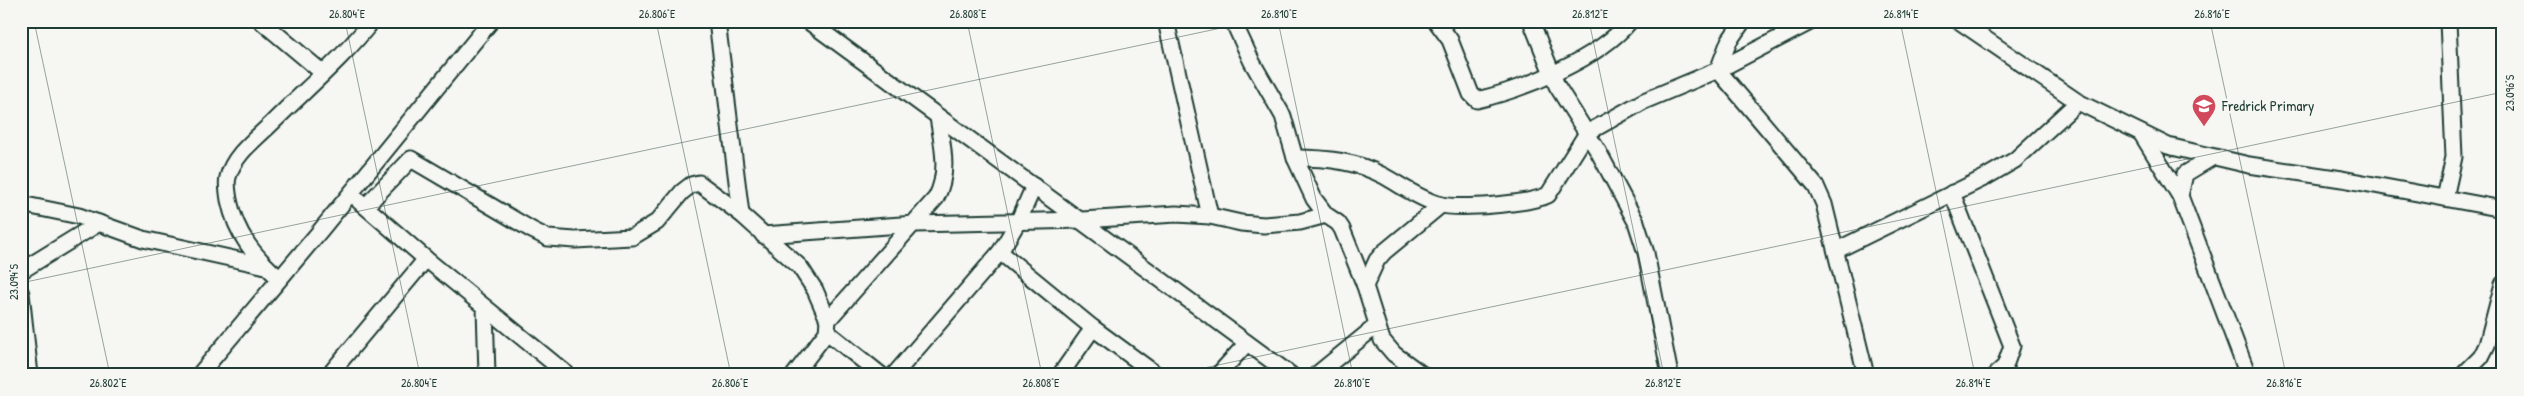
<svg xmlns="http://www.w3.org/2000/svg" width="2524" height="396" viewBox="0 0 2524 396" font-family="'Patrick Hand',sans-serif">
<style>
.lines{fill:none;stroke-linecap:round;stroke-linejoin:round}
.minor-casing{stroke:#1f3d34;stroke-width:19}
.minor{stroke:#f6f6f2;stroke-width:15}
.ticks{fill:none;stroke:#1f3d34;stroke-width:1;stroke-opacity:0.45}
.labels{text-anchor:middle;stroke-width:5;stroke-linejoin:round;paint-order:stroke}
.poi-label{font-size:15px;fill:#1f3d34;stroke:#f6f6f2;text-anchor:start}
.neatline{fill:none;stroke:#1f3d34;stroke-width:2}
.ticks-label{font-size:12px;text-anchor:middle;fill:#1f3d34}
</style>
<rect width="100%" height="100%" fill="#f6f6f2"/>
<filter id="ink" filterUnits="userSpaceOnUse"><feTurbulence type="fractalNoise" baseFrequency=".02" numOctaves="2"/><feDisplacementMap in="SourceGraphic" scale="10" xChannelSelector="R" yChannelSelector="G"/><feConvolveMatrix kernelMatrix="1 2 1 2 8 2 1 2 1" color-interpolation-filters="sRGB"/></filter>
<g filter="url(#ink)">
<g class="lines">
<defs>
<g id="minor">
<path d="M261 21 323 73"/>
<path d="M717 21 741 214 800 267 815 290 828 320"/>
<path d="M808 21 1291 375"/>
<path d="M1166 21 1210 216"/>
<path d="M1233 21 1252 62 1283 116 1295 158 1314 199 1326 215 1338 223 1342 229 1365 286"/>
<path d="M1436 21 1450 40 1471 94 1477 100C1524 89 1599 59 1630 21"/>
<path d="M1531 21 1557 86 1598 151 1636 222 1646 253 1670 375"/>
<path d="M1959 21 2078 102 2168 146 2249 165 2342 179 2503 209"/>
<path d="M1718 70 1816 186 1824 204 1866 375"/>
<path d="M1718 70 1729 41 1743 21"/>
<path d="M2141 133 2180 196 2248 375"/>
<path d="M1295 158C1327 158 1356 161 1384 176 1402 186 1418 198 1438 204 1457 210 1529 204 1548 195L1587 133 1644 101 1718 70 1812 21"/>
<path d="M1952 193 2012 346 2005 366 1996 374"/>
<path d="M2180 196 2185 174 2213 157"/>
<path d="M2445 198 2454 157 2448 21"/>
<path d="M359 201 426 259 568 375"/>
<path d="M21 204 79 216 143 239 266 266"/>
<path d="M366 206 411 159 532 230 548 238 575 240 632 237 657 222 682 192 691 185 699 183 741 214"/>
<path d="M763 235 915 224 1082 220 1176 214 1210 216 1241 223 1264 225 1300 222 1326 215"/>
<path d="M1837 250 1984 178 2015 160 2078 102"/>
<path d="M1000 252 1093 328 1060 375"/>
<path d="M21 271 99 223"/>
<path d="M279 278C254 256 236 234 229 200 228 193 226 184 228 177 234 154 257 138 273 122 306 89 343 58 372 21"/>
<path d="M21 293 30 375"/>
<path d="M485 308 487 375"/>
<path d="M1093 328 1157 375"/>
<path d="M827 332 881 375"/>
<path d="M199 375 320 231 491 21"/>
<path d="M329 375 426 259"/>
<path d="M794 375 827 332 828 320 936 198C950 172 942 144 938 117"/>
<path d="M894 375 1000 252 1019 220 1034 186"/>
<path d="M1218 375 1247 343"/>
<path d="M1316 375 1376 326"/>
<path d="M1423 375 1394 354 1382 340 1365 286 1377 260 1384 252 1441 205"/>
<path d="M2463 375 2481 357 2487 345 2503 284"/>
</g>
</defs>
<use href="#minor" class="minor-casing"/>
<use href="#minor" class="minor"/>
</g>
</g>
<path class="ticks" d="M34 21 110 375M345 21 420 375M656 21 731 375M967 21 1042 375M1278 21 1353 375M1589 21 1664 375M1900 21 1975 375M2210 21 2286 375M21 283 1254 21M1171 375 2503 92"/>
<defs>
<symbol id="school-pin" viewBox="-11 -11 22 30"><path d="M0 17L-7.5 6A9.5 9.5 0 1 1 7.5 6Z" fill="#d1495b" stroke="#f6f6f2"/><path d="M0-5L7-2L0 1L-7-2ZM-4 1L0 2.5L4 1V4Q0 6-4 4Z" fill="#fff"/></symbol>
</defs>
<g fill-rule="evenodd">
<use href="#school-pin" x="2190" y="92" width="28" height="38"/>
</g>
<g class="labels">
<g class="poi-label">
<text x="2222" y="111">Fredrick Primary</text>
</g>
</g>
<rect width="2524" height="396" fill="none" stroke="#f6f6f2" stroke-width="55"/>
<rect x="28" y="28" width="2468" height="340" class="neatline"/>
<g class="ticks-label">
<text x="347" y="18">26.804°E</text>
<text x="657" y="18">26.806°E</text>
<text x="968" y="18">26.808°E</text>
<text x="1279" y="18">26.810°E</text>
<text x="1590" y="18">26.812°E</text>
<text x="1901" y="18">26.814°E</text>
<text x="2212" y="18">26.816°E</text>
<text transform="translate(2510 93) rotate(-90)" y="4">23.096°S</text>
<text transform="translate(14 282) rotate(-90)" y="4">23.094°S</text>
<text x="108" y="387">26.802°E</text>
<text x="419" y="387">26.804°E</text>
<text x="730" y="387">26.806°E</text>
<text x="1041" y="387">26.808°E</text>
<text x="1352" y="387">26.810°E</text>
<text x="1663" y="387">26.812°E</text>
<text x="1973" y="387">26.814°E</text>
<text x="2284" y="387">26.816°E</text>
</g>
</svg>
